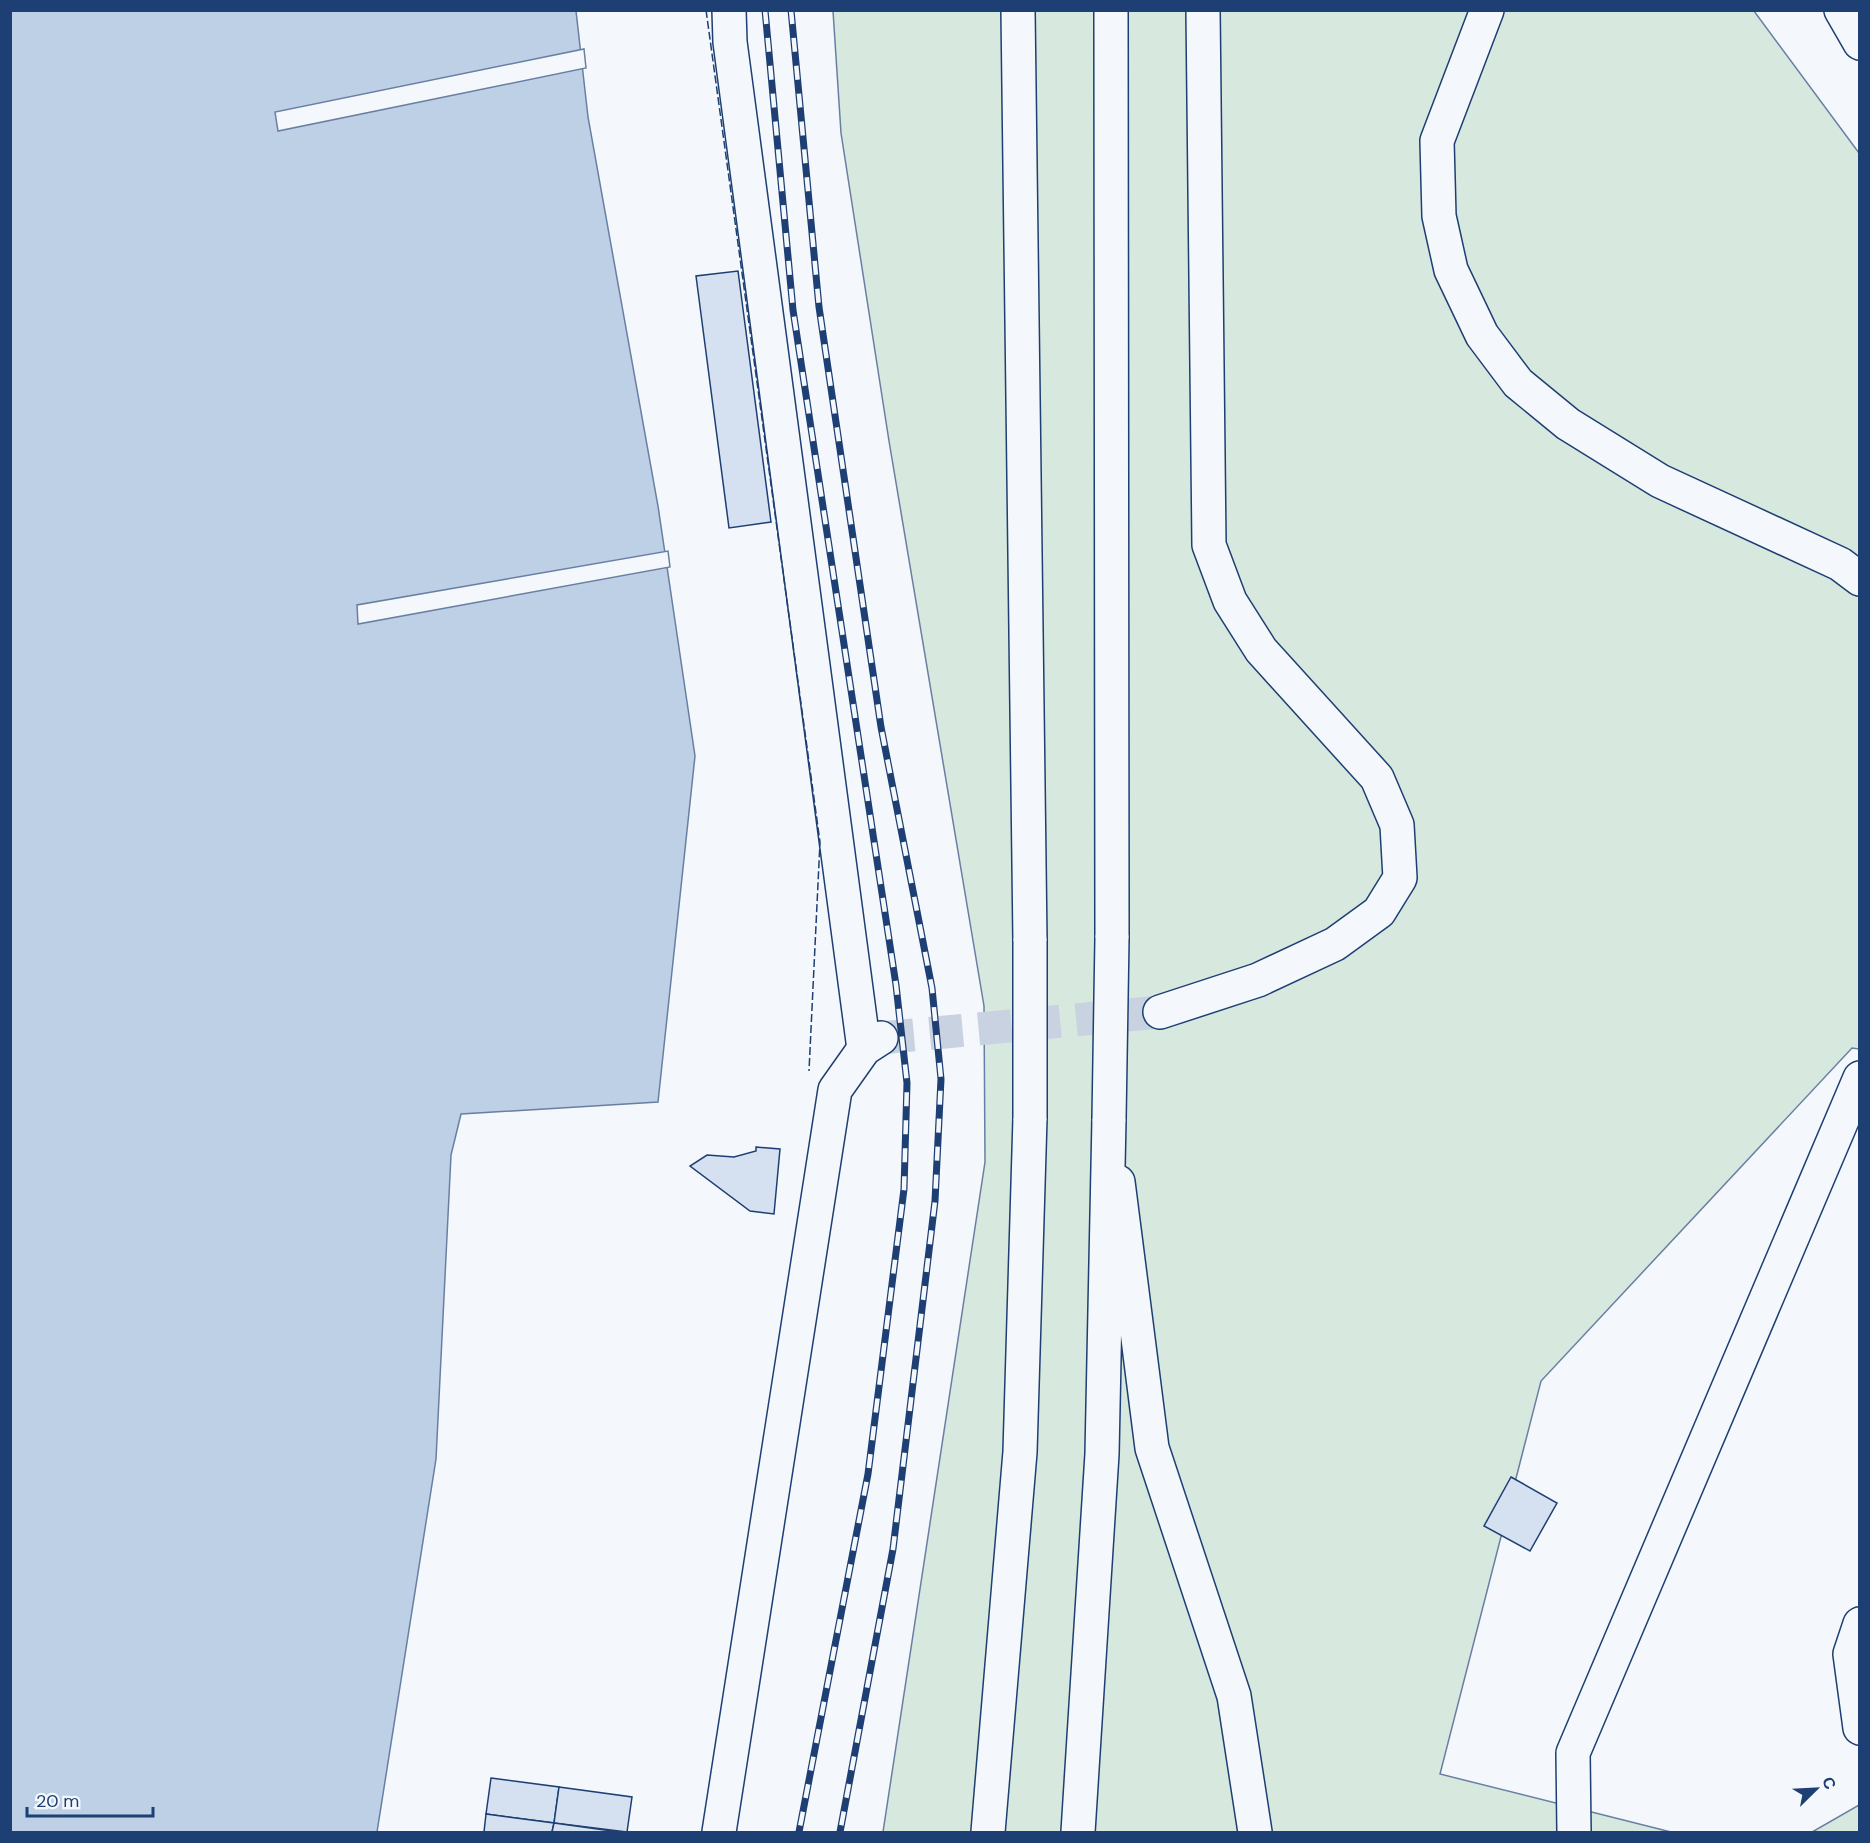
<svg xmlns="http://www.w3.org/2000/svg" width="1870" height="1843" viewBox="0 0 1870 1843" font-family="'DM Sans',sans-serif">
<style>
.green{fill:#d7e8df;stroke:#687fa3;stroke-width:1.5}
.water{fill:#bed0e5;stroke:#687fa3;stroke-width:1.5}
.pier{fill:#f4f7fb;stroke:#687fa3;stroke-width:1.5}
.building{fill:#d5e0f0;stroke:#1d3f73;stroke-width:1.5}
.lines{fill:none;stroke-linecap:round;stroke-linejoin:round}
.minor-tunnel{stroke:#c9d2e0;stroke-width:33;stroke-dasharray:33 16;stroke-linecap:butt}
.minor-casing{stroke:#1d3f73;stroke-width:36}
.highway-casing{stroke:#1d3f73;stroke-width:36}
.minor{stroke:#f4f7fb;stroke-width:33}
.highway{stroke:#f4f7fb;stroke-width:33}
.rail-casing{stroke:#1d3f73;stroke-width:7}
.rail{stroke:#f4f7fb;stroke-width:4.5;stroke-dasharray:14;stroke-linecap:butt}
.highway-bridge-casing{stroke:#1d3f73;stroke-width:36;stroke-linecap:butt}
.highway-bridge{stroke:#f4f7fb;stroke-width:33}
.fence{stroke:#1d3f73;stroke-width:1.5;stroke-dasharray:8 3;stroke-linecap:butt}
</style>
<rect width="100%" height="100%" fill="#f4f7fb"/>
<g class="green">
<path d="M833 11H1754L1859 153V1049L1852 1048 1541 1381 1440 1774 1671 1832H883L985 1162 984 1006 889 441 841 133Z"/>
<path d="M1859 1805V1832H1812Z"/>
</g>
<path class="water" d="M11 11H576L588 117 658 506 695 756 658 1102 461 1114 451 1155 436 1459 377 1832H11Z"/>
<g class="pier">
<path d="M584 49 586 68 278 131 275 112Z"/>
<path d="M668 551 670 567 358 624 357 605Z"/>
</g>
<g class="building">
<path d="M738 271 771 522 729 528 696 276Z"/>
<path d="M756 1147 780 1149 774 1214 750 1211 690 1166 707 1155 734 1157 756 1151Z"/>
<path d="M1511 1477 1557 1503 1530 1551 1484 1526Z"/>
<path d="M491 1778 559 1787 554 1823 486 1814Z"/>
<path d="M559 1787 632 1797 627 1832 554 1823Z"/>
<path d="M486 1814 554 1823 552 1832H484Z"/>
<path d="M554 1823 619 1832H552Z"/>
</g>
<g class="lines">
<path class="minor-tunnel" d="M881 1038 1160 1012"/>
<defs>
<g id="minor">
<path d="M729 10 730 42 864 1049"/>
<path d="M1487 10 1437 141 1439 216 1451 270 1482 335 1518 383 1568 424 1660 481 1840 564 1860 579"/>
<path d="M1841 10 1860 43"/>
<path d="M1160 1012 1258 980 1335 944 1379 912 1400 878 1397 825 1377 778 1261 650 1230 601 1209 545 1203 10"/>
<path d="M1118 1182 1152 1448 1234 1696 1255 1832"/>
<path d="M1860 1624 1850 1654 1860 1728"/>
<path d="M719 1832 835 1090 864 1049 881 1038"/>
<path d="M1574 1832 1573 1753 1860 1078"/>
</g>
<g id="highway">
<path d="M1018 10 1030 941"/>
<path d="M1111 10 1112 938"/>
<path d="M988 1832 1020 1452 1030 1118"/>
<path d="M1078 1832 1102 1454 1109 1119"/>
</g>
</defs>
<use href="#minor" class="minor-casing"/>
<use href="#highway" class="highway-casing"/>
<use href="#minor" class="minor"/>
<use href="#highway" class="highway"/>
<defs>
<g id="rail">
<path d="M765 10 793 310 896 985 907 1083 904 1189 868 1474 799 1832"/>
<path d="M791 10 819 307 881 727 932 988 941 1079 935 1201 893 1549 840 1832"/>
</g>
</defs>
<use href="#rail" class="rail-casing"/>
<use href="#rail" class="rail"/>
<defs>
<g id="highway-bridge">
<path d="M1030 941V1118"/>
<path d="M1109 1119 1112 938"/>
</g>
</defs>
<use href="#highway-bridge" class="highway-bridge-casing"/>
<use href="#highway-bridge" class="highway-bridge"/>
<path class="fence" d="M706 10 820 842 809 1071"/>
</g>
<rect width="1870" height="1843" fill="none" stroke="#1d3f73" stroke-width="24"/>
<g transform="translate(1816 1789) rotate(66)" stroke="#f4f7fb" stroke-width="4.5" paint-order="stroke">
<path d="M0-4.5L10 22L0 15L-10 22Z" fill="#1d3f73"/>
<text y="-9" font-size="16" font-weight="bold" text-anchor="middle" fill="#1d3f73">С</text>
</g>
<path d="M27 1807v9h126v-9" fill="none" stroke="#1d3f73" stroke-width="3"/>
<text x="36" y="1807" font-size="18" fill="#1d3f73" stroke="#f4f7fb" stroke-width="4.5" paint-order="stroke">20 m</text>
</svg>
